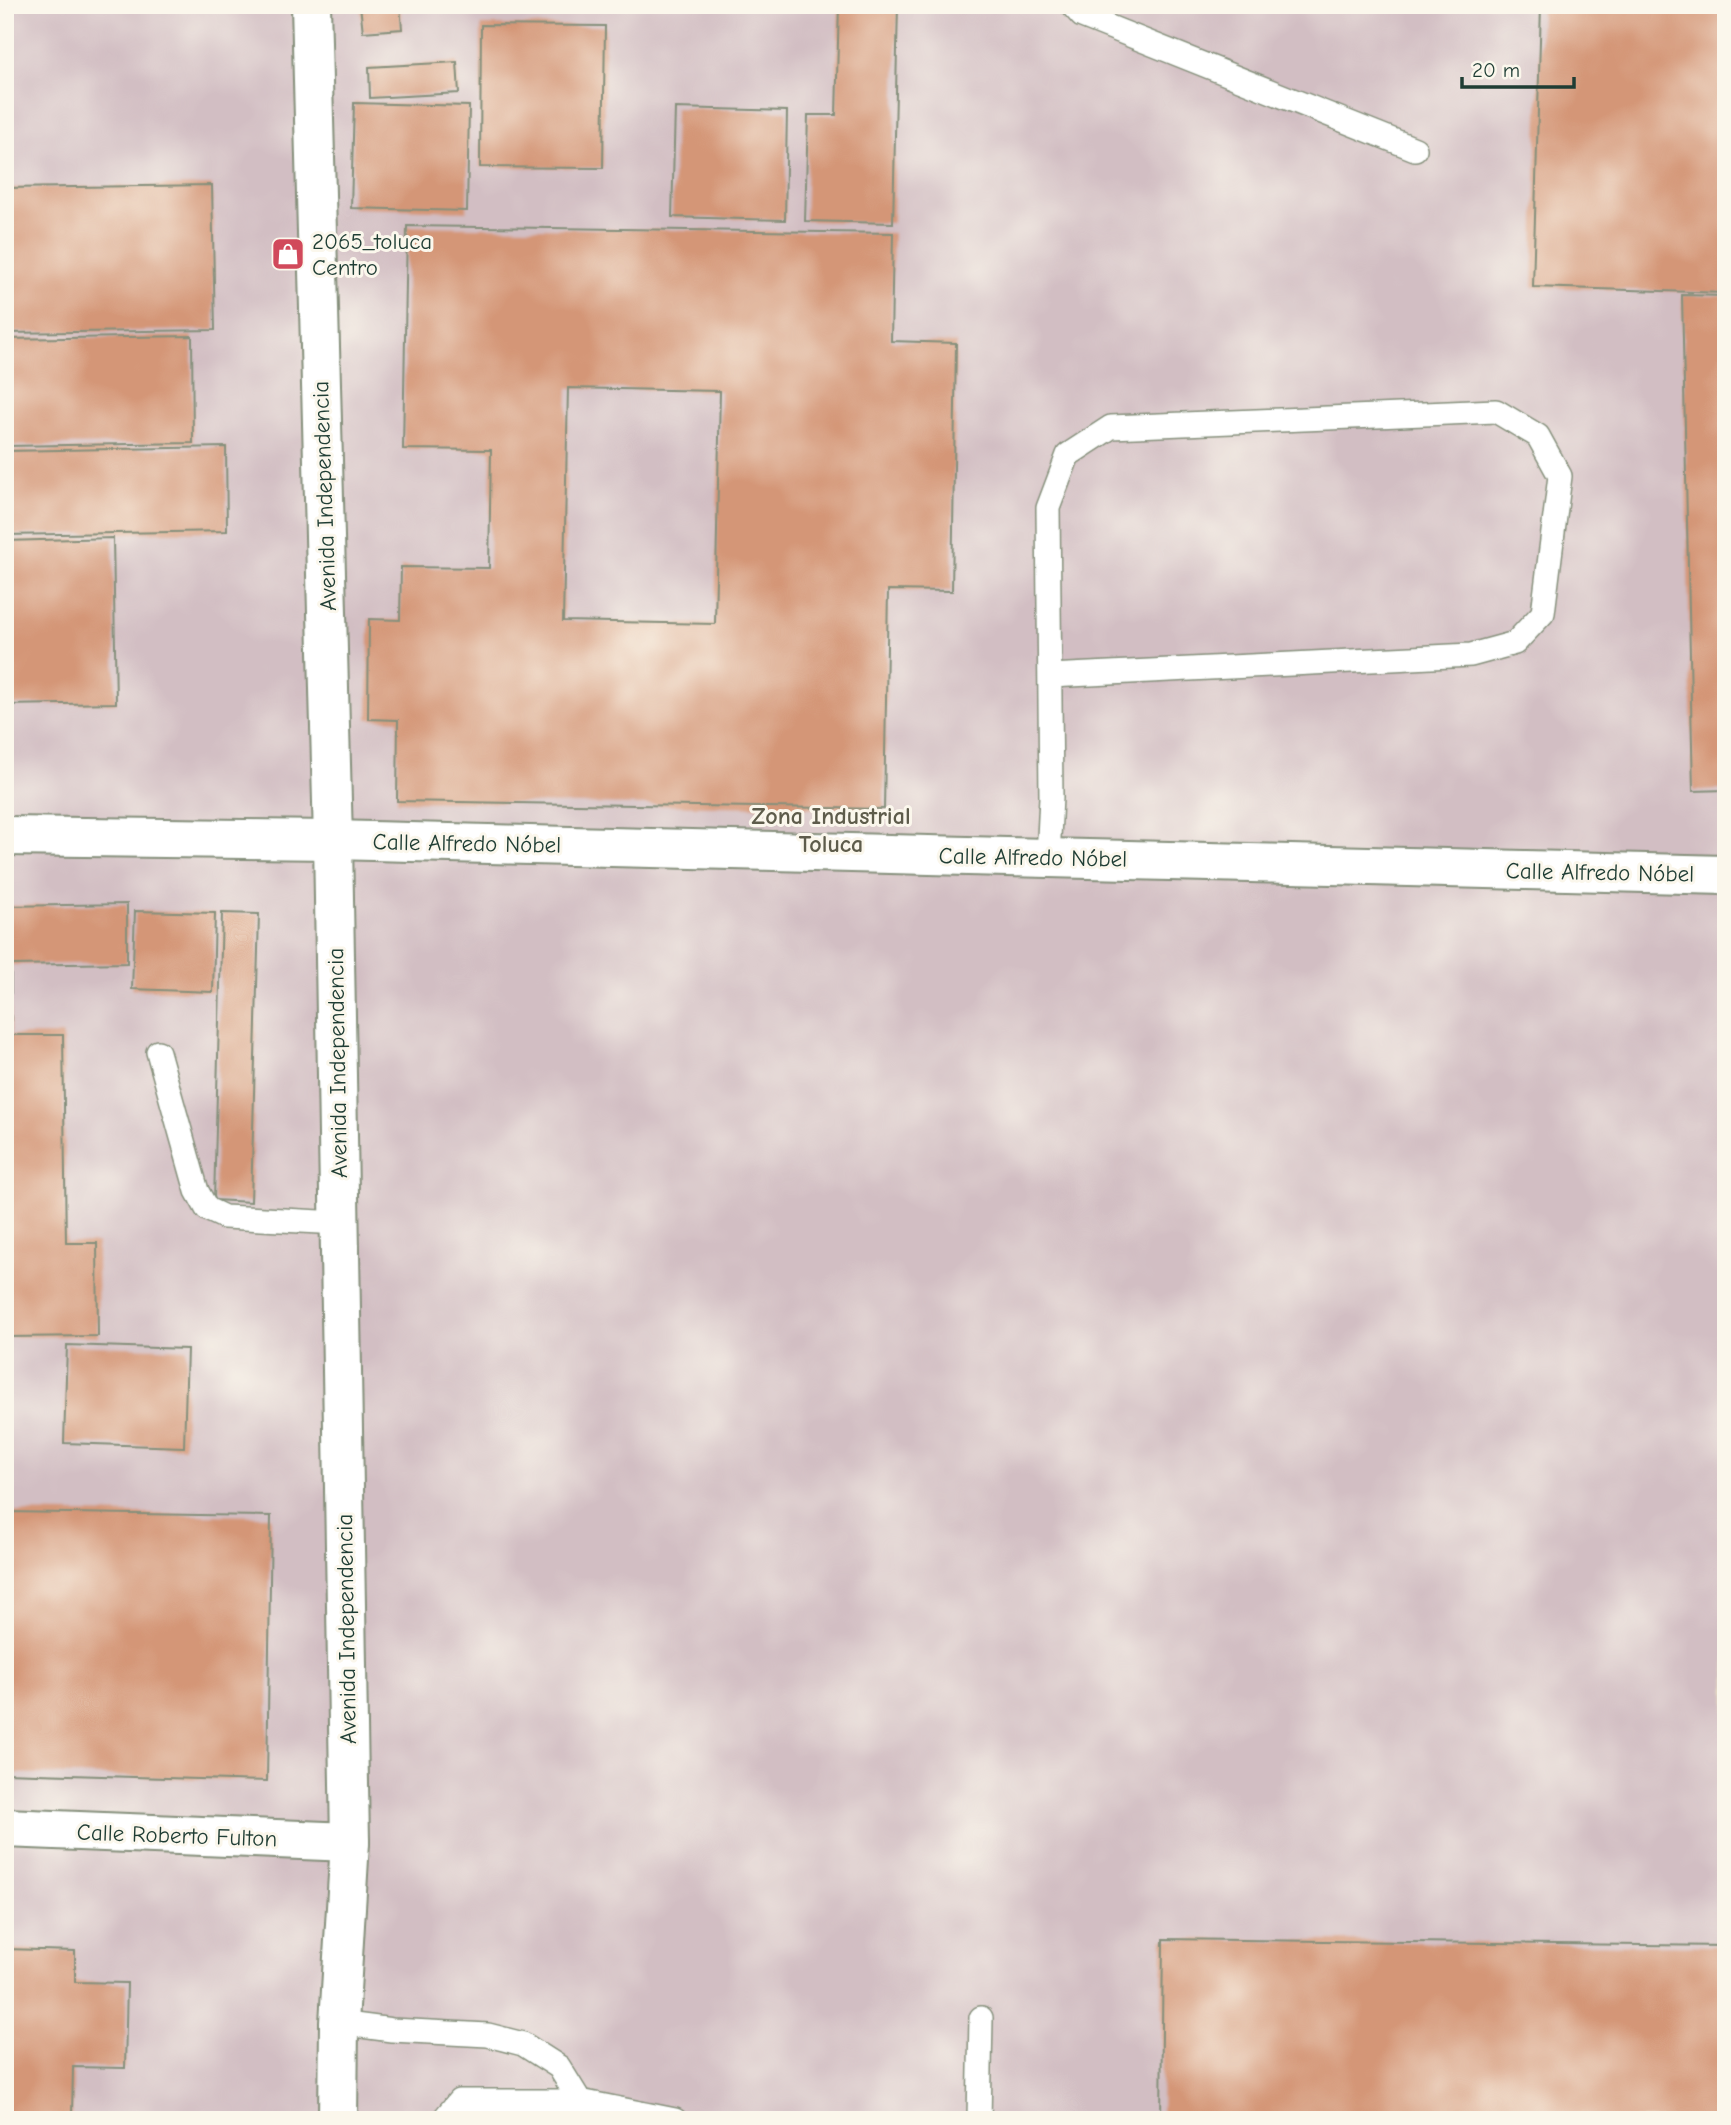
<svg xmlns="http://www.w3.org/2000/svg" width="1731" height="2125" viewBox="0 0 1731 2125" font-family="'Comic Neue',sans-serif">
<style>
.industrial{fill:#d2bec3}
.building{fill:#d49677;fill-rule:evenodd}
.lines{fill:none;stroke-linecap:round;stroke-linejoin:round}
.lane-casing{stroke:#86907c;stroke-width:26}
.street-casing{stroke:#86907c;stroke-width:42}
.secondary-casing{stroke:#86907c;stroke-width:42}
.lane{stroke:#fff;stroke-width:23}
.street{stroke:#fff;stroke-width:38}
.secondary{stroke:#fff;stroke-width:38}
.labels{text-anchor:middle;stroke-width:6;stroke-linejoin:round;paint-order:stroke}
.poi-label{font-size:23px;fill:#1f3d34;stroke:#fbf7ec;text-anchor:start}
.street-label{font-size:23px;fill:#1f3d34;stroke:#fbf7ec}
.neighbourhood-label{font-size:24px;font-weight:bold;fill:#5e5c4b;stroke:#fbf7ec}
</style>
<rect width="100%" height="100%" fill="#fbf7ec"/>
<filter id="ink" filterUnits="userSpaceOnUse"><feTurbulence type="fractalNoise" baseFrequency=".0143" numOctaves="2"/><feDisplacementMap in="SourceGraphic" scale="14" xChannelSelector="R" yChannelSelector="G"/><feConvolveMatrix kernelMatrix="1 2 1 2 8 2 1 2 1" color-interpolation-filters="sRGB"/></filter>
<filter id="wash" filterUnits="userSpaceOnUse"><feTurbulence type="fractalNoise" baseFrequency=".00686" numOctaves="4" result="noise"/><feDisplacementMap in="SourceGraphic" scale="28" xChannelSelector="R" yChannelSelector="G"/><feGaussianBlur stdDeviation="1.57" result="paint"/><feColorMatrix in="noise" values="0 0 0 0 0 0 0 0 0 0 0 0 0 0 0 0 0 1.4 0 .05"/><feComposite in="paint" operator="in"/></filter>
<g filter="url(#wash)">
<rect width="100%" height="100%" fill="#ece4c5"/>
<rect class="industrial" x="5" y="5" width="1721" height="2115"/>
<g id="blocks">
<g class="building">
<path d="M360 5H400L402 29 363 32Z"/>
<path d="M839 5H898L893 223 805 221 808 115H836Z"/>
<path d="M1541 5H1726V293L1533 287Z"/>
<path d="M481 25 605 26 603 168 480 167Z"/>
<path d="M457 62 459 93 370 98 369 67Z"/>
<path d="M354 103 469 106 467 211 351 208Z"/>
<path d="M675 108 787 111 785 220 672 217Z"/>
<path d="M212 185 215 330 5 333V188Z"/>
<path d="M407 226 893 233 891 341 956 343 952 591 888 590 884 809 397 801 398 720 368 719 369 619 400 620 401 567 489 568 491 450 403 449ZM568 388 720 391 715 624 563 621Z"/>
<path d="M1682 295 1726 296V790L1693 791Z"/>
<path d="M192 336 193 443 5 446V339Z"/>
<path d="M226 447 227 531 5 535V451Z"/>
<path d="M113 538 116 703 5 705V541Z"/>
<path d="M127 904V963L11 965V1035H63L66 1243H97L98 1336 5 1337V906Z"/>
<path d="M135 911 215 913 213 992 132 989Z"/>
<path d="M222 913 259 914 251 1202 214 1200Z"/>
<path d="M67 1345 187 1349 184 1447 64 1443Z"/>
<path d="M5 1512 271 1516 267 1781 5 1773Z"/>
<path d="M1163 1939 1726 1946V2120H1161Z"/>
<path d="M5 1949 75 1951V1982L127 1983 125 2068 73 2067 72 2116 5 2115Z"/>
</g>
</g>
</g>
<g filter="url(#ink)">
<use href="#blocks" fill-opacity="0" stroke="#86907c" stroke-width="2"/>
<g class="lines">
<defs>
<g id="lane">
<path d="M1072 5 1082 16 1415 149"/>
<path d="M1048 858 1051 797 1048 508 1068 455 1111 427 1496 411 1538 436 1560 476 1543 613 1515 643 1471 655 1050 676"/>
<path d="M158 1052 197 1191 207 1209 224 1217 340 1223"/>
<path d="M339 2023 392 2030 488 2035 523 2044 559 2067 580 2101 675 2120"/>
<path d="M443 2120 459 2101H580"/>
<path d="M979 2120 981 2018"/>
</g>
<path id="street" d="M5 1828 350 1842"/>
<g id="secondary">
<path d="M311 5 333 840 350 1842 339 2023 338 2120"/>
<path d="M5 836 333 840 1726 875"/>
</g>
</defs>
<use href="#lane" class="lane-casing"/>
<use href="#street" class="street-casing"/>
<use href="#secondary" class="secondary-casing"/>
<use href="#lane" class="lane"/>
<use href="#street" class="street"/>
<use href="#secondary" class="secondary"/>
</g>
</g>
<defs>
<symbol id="shop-square" viewBox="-11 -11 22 22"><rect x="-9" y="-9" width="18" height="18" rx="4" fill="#d1495b" stroke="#fbf7ec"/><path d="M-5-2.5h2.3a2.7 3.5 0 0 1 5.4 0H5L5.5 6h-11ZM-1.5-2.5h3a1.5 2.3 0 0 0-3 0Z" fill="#fff"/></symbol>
</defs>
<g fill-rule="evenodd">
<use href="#shop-square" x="269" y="235" width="38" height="38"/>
</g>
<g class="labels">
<g class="poi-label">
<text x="312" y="249">2065_toluca<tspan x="312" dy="26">Centro</tspan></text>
</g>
<g class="street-label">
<text transform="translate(324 496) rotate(-92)" y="8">Avenida Independencia</text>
<text transform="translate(467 843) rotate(1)" y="8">Calle Alfredo Nóbel</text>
<text transform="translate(1033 857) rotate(1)" y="8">Calle Alfredo Nóbel</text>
<text transform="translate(1600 872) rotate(1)" y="8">Calle Alfredo Nóbel</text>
<text transform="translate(337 1063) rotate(-91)" y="8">Avenida Independencia</text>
<text transform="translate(346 1629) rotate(-91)" y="8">Avenida Independencia</text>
<text transform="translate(177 1835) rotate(2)" y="8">Calle Roberto Fulton</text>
</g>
<g class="neighbourhood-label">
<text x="831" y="824">Zona Industrial<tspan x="831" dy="28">Toluca</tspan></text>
</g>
</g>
<rect width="1731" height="2125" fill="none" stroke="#fbf7ec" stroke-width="28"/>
<path d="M1462 77v10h112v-10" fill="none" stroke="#1f3d34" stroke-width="3.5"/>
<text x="1472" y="77" font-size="21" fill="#1f3d34" stroke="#fbf7ec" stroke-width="5" paint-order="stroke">20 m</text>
</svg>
